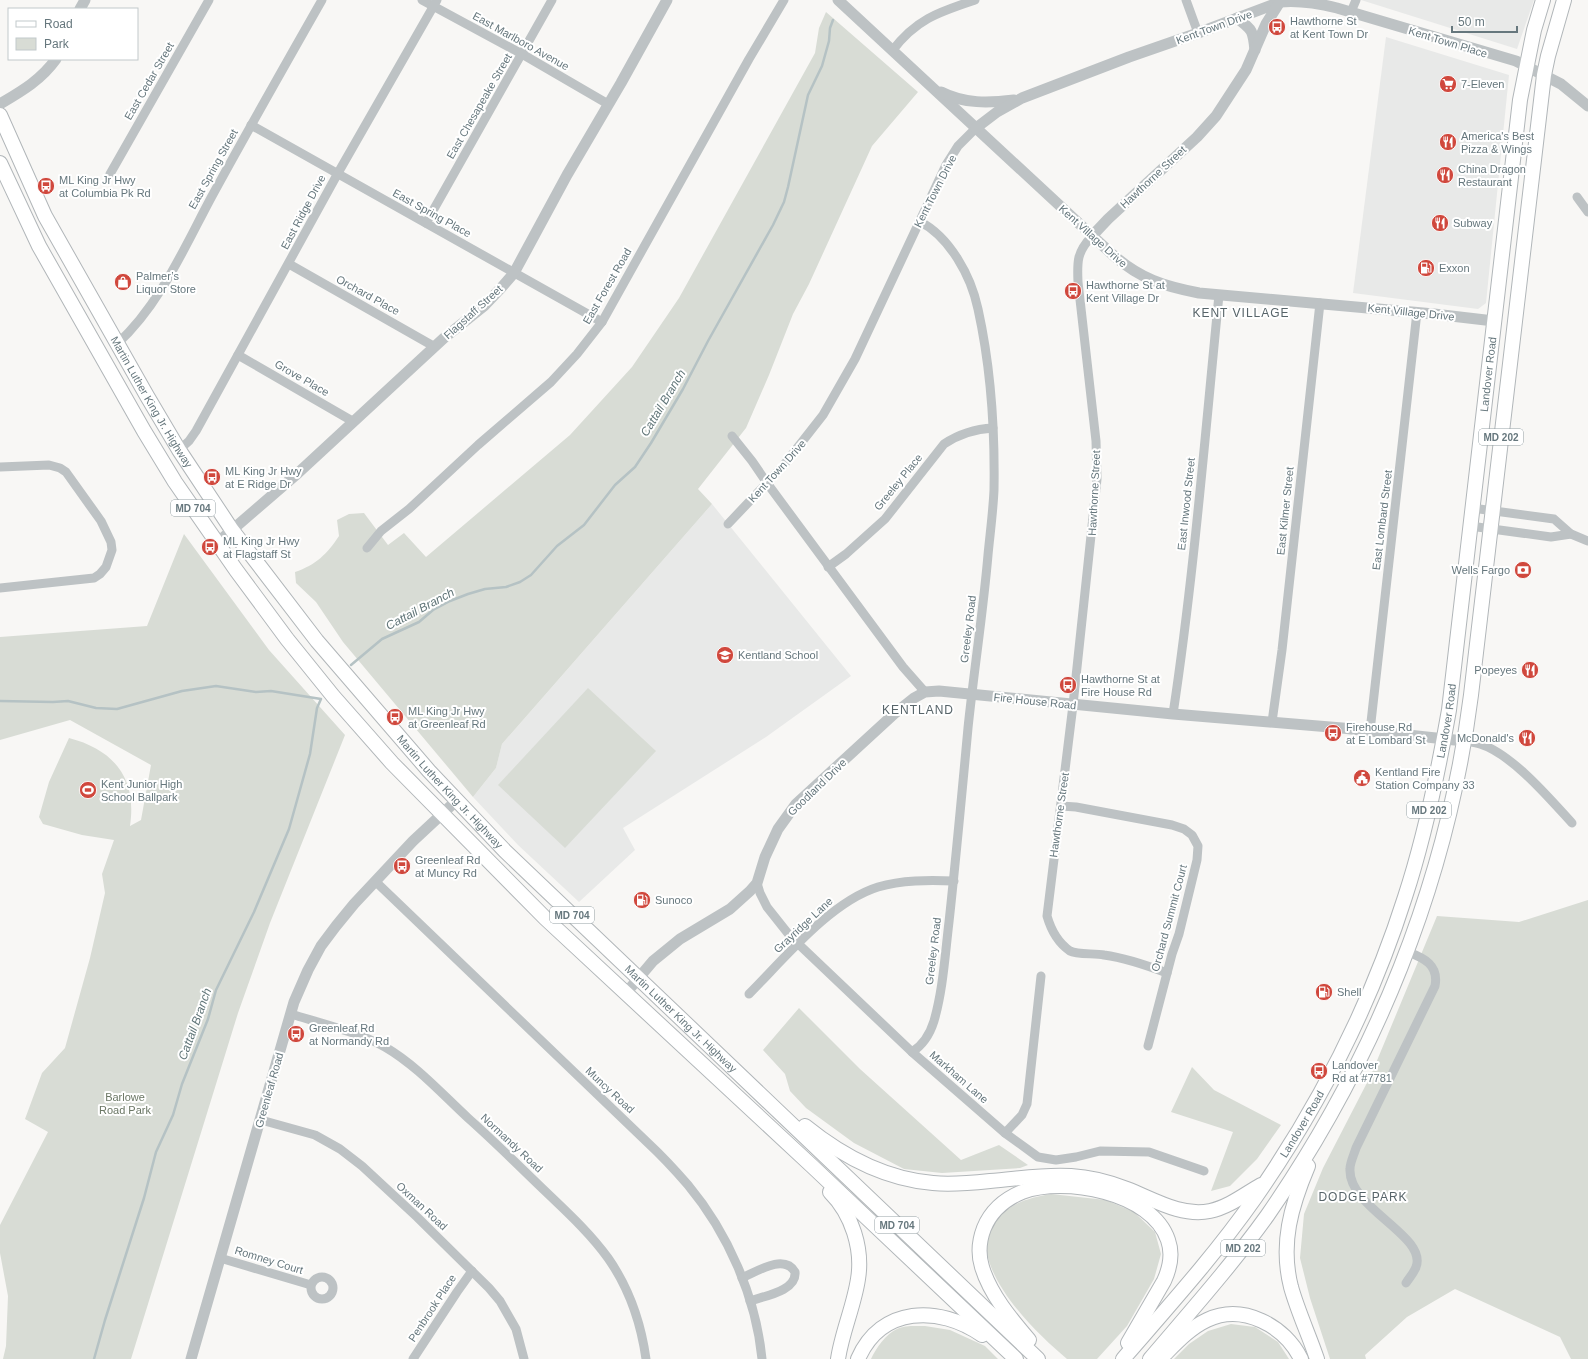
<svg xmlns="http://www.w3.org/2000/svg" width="1588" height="1359" viewBox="0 0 1588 1359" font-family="Helvetica,sans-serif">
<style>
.built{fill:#e8e9e8}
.green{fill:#d8dcd5}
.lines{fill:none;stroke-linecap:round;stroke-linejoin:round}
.stream{stroke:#b5c2c4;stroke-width:2.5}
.primary-casing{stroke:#b1b6b9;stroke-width:16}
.minor{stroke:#bdc2c4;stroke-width:9}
.tertiary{stroke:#bdc2c4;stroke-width:11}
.primary{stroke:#fff;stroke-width:14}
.labels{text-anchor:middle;stroke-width:4;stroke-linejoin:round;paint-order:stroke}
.shield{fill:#fff;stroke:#94a0a4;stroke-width:1}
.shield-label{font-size:10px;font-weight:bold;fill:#66777d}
.poi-label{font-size:11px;fill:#66777d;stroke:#fff;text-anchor:start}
.street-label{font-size:11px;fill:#66777d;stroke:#fff}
.park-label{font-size:11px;fill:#6a7664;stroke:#fff}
.neighbourhood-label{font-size:12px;letter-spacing:1px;fill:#576469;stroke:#fff}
.water-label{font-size:12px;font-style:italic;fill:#607578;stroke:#fff}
</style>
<rect width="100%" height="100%" fill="#f8f7f5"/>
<g class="built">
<path d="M1361 0H1534L1517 49Z"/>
<path d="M1386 37 1509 75 1486 303 1478 309 1353 293Z"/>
<path d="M712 504 851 676 766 737 623 828 635 850 579 902 518 845 473 797 496 768 502 744Z"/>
</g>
<g class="green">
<path d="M826 12 918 92 872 146 809 284 793 314 769 375 746 428 698 489 712 504 502 744 496 768 473 797 343 642 316 602 296 583 295 572C316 565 327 554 339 536L337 520 349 514 364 513 388 545 404 533 426 557 570 435 632 367 679 298 815 53 819 28Z"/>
<path d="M184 534 269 650 345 735 270 923 238 1013 131 1359H3L6 1346 8 1296 0 1253V1225L48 1132 25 1119 42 1073 65 1048 90 958 105 893 102 874 114 840 82 835 43 824 39 817 49 782 69 738C115 750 137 779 130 826L141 820 151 765 70 720 0 740V637L147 626Z"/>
<path d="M588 688 656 751 565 848 498 785Z"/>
<path d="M1588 900V1359H1571L1560 1337 1455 1289 1407 1317 1365 1355 1366 1359H1330L1310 1298 1300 1258 1304 1214 1323 1168 1371 1075 1437 916 1519 922Z"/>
<path d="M799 1008 860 1069 961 1160 999 1145 1028 1165 1020 1168 942 1173 904 1169 854 1143 806 1108 790 1091 785 1074 763 1050Z"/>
<path d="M1192 1067 1214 1090 1281 1125 1257 1159 1230 1186 1211 1191 1233 1132 1171 1112Z"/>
<path d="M1051 1194 1106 1200 1134 1212 1155 1232 1161 1254 1154 1279 1127 1326 1097 1359H1067C1038 1335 994 1291 987 1253 985 1244 990 1232 994 1224 1007 1203 1029 1198 1051 1194Z"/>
<path d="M1231 1324 1255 1327 1278 1342 1289 1359H1174L1189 1344 1208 1331Z"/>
<path d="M925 1326 950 1330 985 1346 998 1359H871C876 1348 886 1334 897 1329 904 1325 918 1326 925 1326Z"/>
</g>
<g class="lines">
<g class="stream">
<path d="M351 665 382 639 419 622 433 610 450 601 468 594 485 589 506 587 520 582 531 575 557 546 584 525 615 485 635 467 651 443 683 389 708 341 773 225 784 202 788 187 808 95 822 66 829 41 830 28 833 20"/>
<path d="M0 701 53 702 68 701 96 708 117 709 182 691 216 686 256 692 271 691 321 699 317 708 310 754 289 829 254 912 216 990 208 1019 182 1084 173 1115 156 1152 144 1198 105 1320 94 1359"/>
</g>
<defs>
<g id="primary">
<path id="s1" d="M0 115 45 216 147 396 179 450 232 530 317 641 429 771 505 851 1038 1359"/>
<path d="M0 163 39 246 144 431 175 482 236 570 287 639 333 696 392 763 545 918 812 1166 1016 1359"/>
<path d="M805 1126C842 1156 884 1179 933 1183 952 1185 971 1183 990 1181 1017 1179 1044 1174 1071 1176 1090 1177 1109 1182 1127 1189 1153 1199 1181 1217 1210 1211 1229 1207 1245 1194 1261 1185"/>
<path d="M1308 1166C1291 1206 1280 1244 1291 1287 1298 1312 1309 1335 1317 1359"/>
<path d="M830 1192C852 1214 863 1249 858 1279 854 1306 842 1332 838 1359"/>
<path d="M1029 1340C1011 1319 990 1294 982 1267 978 1254 979 1241 984 1228 991 1211 1005 1199 1022 1192 1064 1176 1152 1192 1168 1240 1173 1254 1170 1268 1164 1281L1128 1343"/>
<path d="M1164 1355C1177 1342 1190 1328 1207 1320 1243 1303 1285 1326 1301 1359"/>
<path d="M858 1359C881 1306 939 1305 982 1335"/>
<path id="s2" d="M1123 1359C1168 1307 1215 1255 1255 1198 1319 1106 1371 1004 1405 897 1425 836 1438 773 1449 710L1520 100 1534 30 1543 0"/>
<path d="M1150 1359C1190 1312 1231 1266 1267 1216 1375 1060 1447 883 1471 695L1544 75 1548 56 1564 0"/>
</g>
</defs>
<use href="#primary" class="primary-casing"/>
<g class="minor">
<path d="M422 0 522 54 608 104"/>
<path d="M1186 0 1198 33"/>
<path d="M1351 12 1356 0"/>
<path d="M892 51C916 19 939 12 975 0"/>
<path d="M251 125 602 322"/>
<path d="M110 174 209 0"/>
<path d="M1577 197 1588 212"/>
<path d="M426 223 552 0"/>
<path d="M1092 236C1077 252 1077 261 1078 282L1096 441 1097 479 1073 705 1047 916C1051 930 1057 942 1070 951 1077 955 1095 953 1104 955 1126 958 1146 965 1167 973"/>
<path d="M289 264 435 347"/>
<path d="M117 344C160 305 185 246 212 196 248 130 285 65 322 0"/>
<path d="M238 355 354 422"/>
<path d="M732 436 752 461 767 483 903 667 925 692"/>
<path d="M179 450 189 441 196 431 338 173 437 0"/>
<path d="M0 467 49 465 60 468 66 472 101 521 111 542 112 550 106 567 100 574 94 578 0 588"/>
<path d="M1472 508 1554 519 1571 534 1588 541"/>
<path d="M728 524 783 466 823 415 855 359 946 165 958 146 976 128"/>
<path d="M1470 526 1551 537 1571 534"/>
<path d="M367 548 381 531 409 509 478 445 551 382 577 354 602 322 749 59 784 0"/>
<path d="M828 567 846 554 885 519 944 444C959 434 974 429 993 428"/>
<path d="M1173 714C1194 575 1205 435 1219 295"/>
<path d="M1272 722 1282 650 1320 303"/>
<path d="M1370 731 1417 312"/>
<path d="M1464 741C1469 742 1475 742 1480 744 1512 754 1549 798 1572 823"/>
<path d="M1061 806 1076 807 1172 825 1184 829 1192 835 1198 846 1197 860 1179 934 1172 954 1148 1046"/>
<path d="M375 881 648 1143C662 1156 675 1170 688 1185 728 1233 756 1297 762 1359"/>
<path d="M757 883 760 893 767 907 790 936 912 1052 1005 1133 1038 1157 1056 1160 1076 1157 1100 1151 1149 1152 1204 1171"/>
<path d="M749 994C784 959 830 902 878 887 902 880 928 880 954 881"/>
<path d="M291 1014C320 1023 360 1033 385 1047 416 1065 442 1094 468 1118 494 1141 519 1166 544 1190 567 1212 590 1233 608 1258 629 1288 641 1323 646 1359"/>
<path d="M912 1052C923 1045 930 1034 934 1021 943 990 945 955 949 922 956 858 962 793 968 728 974 670 983 613 988 555 990 534 993 512 994 490 995 430 991 368 978 309 971 276 950 237 919 221"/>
<path d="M261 1120 315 1135 340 1149 362 1166 417 1217 489 1288 500 1301 516 1329 524 1359"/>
<path d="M1005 1133 1022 1115 1027 1104 1041 976"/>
<path d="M220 1258 311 1285"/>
<circle cx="322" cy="1288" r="11"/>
<path d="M742 1278C756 1272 784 1253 795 1272 797 1291 764 1296 750 1301"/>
<path d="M1406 1283C1409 1278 1414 1273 1416 1267 1428 1236 1348 1208 1350 1169 1350 1162 1354 1155 1356 1148L1435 986C1439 965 1424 958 1408 952"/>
<path d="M413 1359 457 1292 472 1271"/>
</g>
<g class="tertiary">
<path d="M838 0 1113 255C1141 279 1163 286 1199 293L1434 314 1494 321"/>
<path d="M80 9 85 0"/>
<path d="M1237 18C1253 30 1253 31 1255 50"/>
<path d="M941 92C964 104 989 103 1014 100"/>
<path d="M0 104C22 91 41 80 56 59"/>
<path d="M976 128 997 112 1022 98 1129 57 1198 33 1280 2C1300 0 1317 3 1337 8L1516 61 1561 84 1588 106"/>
<path d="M1092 236 1108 219 1197 137 1216 116 1246 70 1266 24 1281 0"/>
<path d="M217 543 298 473 444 338 484 306 501 288 514 273 567 175 621 83 667 0"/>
<path d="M626 993 653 961 669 948 680 939 730 909 750 891 757 883 765 857 778 829 796 804 894 714 914 698 925 692 939 691 1173 714 1342 728 1464 741"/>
<path d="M191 1359 294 1002 308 970 321 946 336 926 354 904 413 841 456 801"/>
</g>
<use href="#primary" class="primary"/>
</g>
<defs>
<symbol id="bus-disc" viewBox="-11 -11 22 22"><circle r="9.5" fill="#d0483d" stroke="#fff"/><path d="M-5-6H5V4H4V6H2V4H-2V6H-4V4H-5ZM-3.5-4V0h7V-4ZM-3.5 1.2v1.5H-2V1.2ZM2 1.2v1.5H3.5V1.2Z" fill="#fff"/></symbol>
<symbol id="supermarket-disc" viewBox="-11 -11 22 22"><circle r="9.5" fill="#d0483d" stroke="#fff"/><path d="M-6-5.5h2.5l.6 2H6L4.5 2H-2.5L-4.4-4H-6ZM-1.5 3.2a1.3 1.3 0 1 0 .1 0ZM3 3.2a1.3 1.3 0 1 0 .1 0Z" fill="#fff"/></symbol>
<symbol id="restaurant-disc" viewBox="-11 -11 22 22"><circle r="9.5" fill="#d0483d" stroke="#fff"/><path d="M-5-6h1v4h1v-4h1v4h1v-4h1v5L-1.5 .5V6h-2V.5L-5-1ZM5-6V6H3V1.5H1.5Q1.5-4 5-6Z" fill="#fff"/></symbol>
<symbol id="fuel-disc" viewBox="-11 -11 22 22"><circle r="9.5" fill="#d0483d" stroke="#fff"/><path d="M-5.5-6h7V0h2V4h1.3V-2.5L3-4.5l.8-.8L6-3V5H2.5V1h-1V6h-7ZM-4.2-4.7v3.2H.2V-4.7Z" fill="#fff"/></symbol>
<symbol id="shop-disc" viewBox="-11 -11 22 22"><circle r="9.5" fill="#d0483d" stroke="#fff"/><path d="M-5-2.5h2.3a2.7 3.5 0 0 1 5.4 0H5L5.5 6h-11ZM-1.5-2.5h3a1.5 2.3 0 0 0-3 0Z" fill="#fff"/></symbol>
<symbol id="bank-disc" viewBox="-11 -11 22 22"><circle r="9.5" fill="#d0483d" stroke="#fff"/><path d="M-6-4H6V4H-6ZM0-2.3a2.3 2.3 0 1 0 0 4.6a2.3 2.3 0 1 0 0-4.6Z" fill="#fff"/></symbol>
<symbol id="school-disc" viewBox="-11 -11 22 22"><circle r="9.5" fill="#d0483d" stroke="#fff"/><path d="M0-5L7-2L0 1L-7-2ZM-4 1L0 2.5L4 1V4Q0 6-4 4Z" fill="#fff"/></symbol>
<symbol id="civic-disc" viewBox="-11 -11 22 22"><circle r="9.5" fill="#d0483d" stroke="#fff"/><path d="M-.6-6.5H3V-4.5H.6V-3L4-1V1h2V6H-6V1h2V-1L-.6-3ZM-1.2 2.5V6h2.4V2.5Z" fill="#fff"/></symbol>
<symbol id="stadium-disc" viewBox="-11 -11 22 22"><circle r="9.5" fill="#d0483d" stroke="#fff"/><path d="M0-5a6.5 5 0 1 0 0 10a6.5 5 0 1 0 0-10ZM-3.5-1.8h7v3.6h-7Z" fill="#fff"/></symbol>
</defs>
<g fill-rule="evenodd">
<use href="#bus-disc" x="1267" y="17" width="20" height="20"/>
<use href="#supermarket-disc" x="1438" y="74" width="20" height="20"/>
<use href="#restaurant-disc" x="1438" y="132" width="20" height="20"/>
<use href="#restaurant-disc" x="1435" y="165" width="20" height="20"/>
<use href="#bus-disc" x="36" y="176" width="20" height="20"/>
<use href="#restaurant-disc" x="1430" y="213" width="20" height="20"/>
<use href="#fuel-disc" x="1416" y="258" width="20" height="20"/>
<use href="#shop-disc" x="113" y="272" width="20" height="20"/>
<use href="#bus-disc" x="1063" y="281" width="20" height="20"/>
<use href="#bus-disc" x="202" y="467" width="20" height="20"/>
<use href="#bus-disc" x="200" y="537" width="20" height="20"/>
<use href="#bank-disc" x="1513" y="560" width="20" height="20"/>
<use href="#school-disc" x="715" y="645" width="20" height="20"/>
<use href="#restaurant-disc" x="1520" y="660" width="20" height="20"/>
<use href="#bus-disc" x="1058" y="675" width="20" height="20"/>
<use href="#bus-disc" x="385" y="707" width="20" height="20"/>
<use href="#bus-disc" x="1323" y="723" width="20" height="20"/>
<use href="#restaurant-disc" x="1517" y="728" width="20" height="20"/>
<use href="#civic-disc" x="1352" y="768" width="20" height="20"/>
<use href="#stadium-disc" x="78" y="780" width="20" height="20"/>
<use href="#bus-disc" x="392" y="856" width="20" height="20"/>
<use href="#fuel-disc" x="632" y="890" width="20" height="20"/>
<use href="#fuel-disc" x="1314" y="982" width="20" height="20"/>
<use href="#bus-disc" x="286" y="1024" width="20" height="20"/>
<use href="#bus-disc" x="1309" y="1061" width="20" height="20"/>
</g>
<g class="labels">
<g class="shield">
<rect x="1479" y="429" width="44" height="16" rx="3"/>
<rect x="171" y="500" width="44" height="16" rx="3"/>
<rect x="1407" y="802" width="44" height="16" rx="3"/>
<rect x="550" y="907" width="44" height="16" rx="3"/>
<rect x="875" y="1217" width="44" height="16" rx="3"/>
<rect x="1221" y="1240" width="44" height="16" rx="3"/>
</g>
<g class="shield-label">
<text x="1501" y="441">MD 202</text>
<text x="193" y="512">MD 704</text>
<text x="1429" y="814">MD 202</text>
<text x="572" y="919">MD 704</text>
<text x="897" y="1229">MD 704</text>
<text x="1243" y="1252">MD 202</text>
</g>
<g class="poi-label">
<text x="1290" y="25">Hawthorne St<tspan x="1290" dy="13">at Kent Town Dr</tspan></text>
<text x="1461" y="88">7-Eleven</text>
<text x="1461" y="140">America's Best<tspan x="1461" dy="13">Pizza &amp; Wings</tspan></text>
<text x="1458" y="173">China Dragon<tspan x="1458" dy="13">Restaurant</tspan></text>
<text x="59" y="184">ML King Jr Hwy<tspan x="59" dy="13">at Columbia Pk Rd</tspan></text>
<text x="1453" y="227">Subway</text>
<text x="1439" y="272">Exxon</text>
<text x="136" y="280">Palmer’s<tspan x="136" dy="13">Liquor Store</tspan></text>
<text x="1086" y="289">Hawthorne St at<tspan x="1086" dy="13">Kent Village Dr</tspan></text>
<text x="225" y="475">ML King Jr Hwy<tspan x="225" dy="13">at E Ridge Dr</tspan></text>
<text x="223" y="545">ML King Jr Hwy<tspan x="223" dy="13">at Flagstaff St</tspan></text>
<text x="1510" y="574" text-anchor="end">Wells Fargo</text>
<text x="738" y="659">Kentland School</text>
<text x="1517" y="674" text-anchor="end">Popeyes</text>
<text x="1081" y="683">Hawthorne St at<tspan x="1081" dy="13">Fire House Rd</tspan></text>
<text x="408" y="715">ML King Jr Hwy<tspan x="408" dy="13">at Greenleaf Rd</tspan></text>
<text x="1346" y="731">Firehouse Rd<tspan x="1346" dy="13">at E Lombard St</tspan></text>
<text x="1514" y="742" text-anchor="end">McDonald's</text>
<text x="1375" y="776">Kentland Fire<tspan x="1375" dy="13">Station Company 33</tspan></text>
<text x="101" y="788">Kent Junior High<tspan x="101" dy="13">School Ballpark</tspan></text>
<text x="415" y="864">Greenleaf Rd<tspan x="415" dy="13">at Muncy Rd</tspan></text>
<text x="655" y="904">Sunoco</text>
<text x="1337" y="996">Shell</text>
<text x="309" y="1032">Greenleaf Rd<tspan x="309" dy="13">at Normandy Rd</tspan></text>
<text x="1332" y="1069">Landover<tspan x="1332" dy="13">Rd at #7781</tspan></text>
</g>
<g class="street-label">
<text transform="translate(1214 27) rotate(-20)" y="4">Kent Town Drive</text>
<text transform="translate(521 41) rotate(29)" y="4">East Marlboro Avenue</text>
<text transform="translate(1448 42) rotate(17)" y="4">Kent Town Place</text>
<text transform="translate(149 81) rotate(-60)" y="4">East Cedar Street</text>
<text transform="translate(479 106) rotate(-60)" y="4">East Chesapeake Street</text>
<text transform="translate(213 169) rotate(-61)" y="4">East Spring Street</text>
<text transform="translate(1153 177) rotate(-43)" y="4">Hawthorne Street</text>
<text transform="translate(935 191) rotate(-63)" y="4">Kent Town Drive</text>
<text transform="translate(303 212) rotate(-62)" y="4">East Ridge Drive</text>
<text transform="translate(432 213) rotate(29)" y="4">East Spring Place</text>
<text transform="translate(1093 236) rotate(42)" y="4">Kent Village Drive</text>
<text transform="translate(607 286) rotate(-60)" y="4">East Forest Road</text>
<text transform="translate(368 295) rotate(29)" y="4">Orchard Place</text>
<text transform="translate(473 312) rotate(-42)" y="4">Flagstaff Street</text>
<text transform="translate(1411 312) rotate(6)" y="4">Kent Village Drive</text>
<text dy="4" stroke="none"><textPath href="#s2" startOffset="1076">Landover Road</textPath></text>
<text transform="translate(302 378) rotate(30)" y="4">Grove Place</text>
<text dy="4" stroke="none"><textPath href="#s1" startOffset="325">Martin Luther King Jr. Highway</textPath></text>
<text transform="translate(777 471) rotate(-48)" y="4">Kent Town Drive</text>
<text transform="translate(898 482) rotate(-51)" y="4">Greeley Place</text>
<text transform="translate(1094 493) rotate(-87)" y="4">Hawthorne Street</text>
<text transform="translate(1186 504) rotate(-84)" y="4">East Inwood Street</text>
<text transform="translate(1285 511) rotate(-84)" y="4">East Kilmer Street</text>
<text transform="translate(1382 520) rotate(-83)" y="4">East Lombard Street</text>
<text transform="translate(968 629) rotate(-83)" y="4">Greeley Road</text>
<text transform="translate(1035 701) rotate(6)" y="4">Fire House Road</text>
<text dy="4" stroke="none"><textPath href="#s2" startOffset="727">Landover Road</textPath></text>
<text transform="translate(817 787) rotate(-44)" y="4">Goodland Drive</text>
<text dy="4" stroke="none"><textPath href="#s1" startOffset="817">Martin Luther King Jr. Highway</textPath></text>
<text transform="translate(1059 815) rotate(-82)" y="4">Hawthorne Street</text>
<text transform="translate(1169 918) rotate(-75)" y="4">Orchard Summit Court</text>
<text transform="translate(803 925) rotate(-43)" y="4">Grayridge Lane</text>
<text transform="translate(933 951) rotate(-83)" y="4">Greeley Road</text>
<text dy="4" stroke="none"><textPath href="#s1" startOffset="1141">Martin Luther King Jr. Highway</textPath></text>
<text transform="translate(959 1077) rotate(41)" y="4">Markham Lane</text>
<text transform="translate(269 1090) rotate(-74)" y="4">Greenleaf Road</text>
<text transform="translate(610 1090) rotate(43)" y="4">Muncy Road</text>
<text dy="4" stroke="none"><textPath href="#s2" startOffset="296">Landover Road</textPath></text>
<text transform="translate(512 1143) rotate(43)" y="4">Normandy Road</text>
<text transform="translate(422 1206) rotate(43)" y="4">Oxman Road</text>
<text transform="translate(269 1260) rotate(17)" y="4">Romney Court</text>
<text transform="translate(432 1308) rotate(-57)" y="4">Penbrook Place</text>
</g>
<g class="park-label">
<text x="125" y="1101">Barlowe<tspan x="125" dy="13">Road Park</tspan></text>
</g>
<g class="neighbourhood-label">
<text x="1241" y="317">KENT VILLAGE</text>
<text x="918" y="714">KENTLAND</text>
<text x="1363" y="1201">DODGE PARK</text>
</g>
<g class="water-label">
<text transform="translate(663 403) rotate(-59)" y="4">Cattail Branch</text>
<text transform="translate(420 609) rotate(-28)" y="4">Cattail Branch</text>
<text transform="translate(195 1024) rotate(-70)" y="4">Cattail Branch</text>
</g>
</g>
<rect x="8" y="8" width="130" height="52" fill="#ffffff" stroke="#c2c9cb"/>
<rect x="16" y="21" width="20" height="6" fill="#ffffff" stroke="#c2c9cb"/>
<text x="44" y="28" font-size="12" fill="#66777d">Road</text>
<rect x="16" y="38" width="20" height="12" fill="#d8dcd5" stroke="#c2c9cb"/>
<text x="44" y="48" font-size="12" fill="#66777d">Park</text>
<path d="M1452 26v6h65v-6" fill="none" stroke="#66777d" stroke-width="2"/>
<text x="1458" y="26" font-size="12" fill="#66777d" stroke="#ffffff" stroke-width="3" paint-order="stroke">50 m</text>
</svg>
